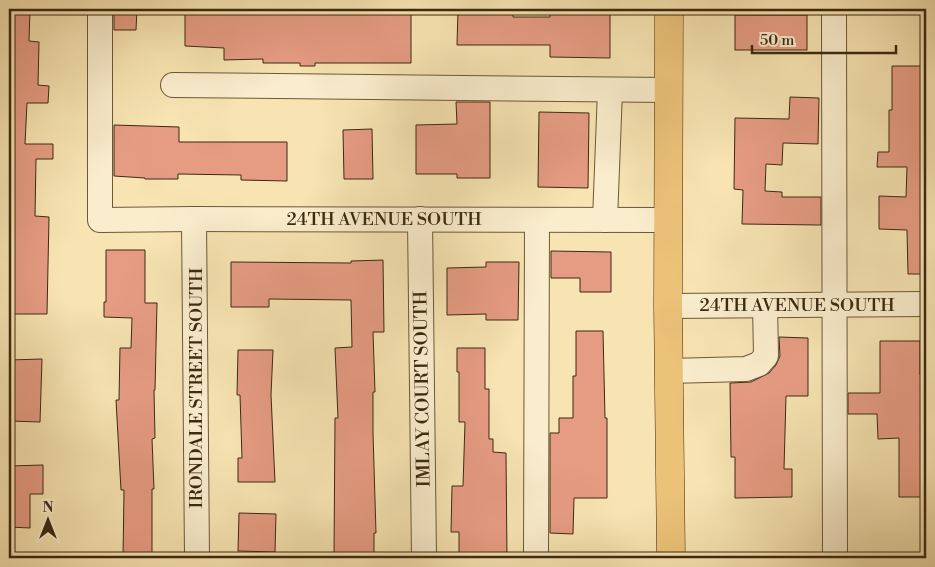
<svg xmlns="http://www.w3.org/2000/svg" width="935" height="567" viewBox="0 0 935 567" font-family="'Libre Bodoni',serif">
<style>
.building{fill:#e69c83;stroke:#3c2911}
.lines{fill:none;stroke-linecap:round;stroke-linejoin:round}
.minor-casing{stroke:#6b5839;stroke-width:26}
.major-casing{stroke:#3c2911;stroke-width:29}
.minor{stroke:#faedcd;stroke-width:24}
.major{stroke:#ecc279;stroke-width:28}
.labels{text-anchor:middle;stroke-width:4;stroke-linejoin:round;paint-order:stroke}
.street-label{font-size:18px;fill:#3c2911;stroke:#faedcd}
</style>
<rect width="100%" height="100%" fill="#f7e4b2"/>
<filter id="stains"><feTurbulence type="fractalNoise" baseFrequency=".004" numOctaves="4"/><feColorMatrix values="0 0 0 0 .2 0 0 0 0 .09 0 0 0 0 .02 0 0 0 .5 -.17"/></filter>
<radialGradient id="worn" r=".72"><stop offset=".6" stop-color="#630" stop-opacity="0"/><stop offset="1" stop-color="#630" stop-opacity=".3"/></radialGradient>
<g class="building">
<path d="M9 9H30L29 41 39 42 38 85 49 86 48 103H27L25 144H53V159H36L35 216 49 217 47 314H9Z"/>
<path d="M114 9H137L136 30H114Z"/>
<path d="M185 9H411V63H315V66H300V63H263V59L224 60V48L185 46Z"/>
<path d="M458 9H513V17H550V12L610 13V58L550 57V45H457Z"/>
<rect x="735" y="15" width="72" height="35"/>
<path d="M892 66H926V274H908L907 230 879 229V196L906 197 907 167H877L878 152H889V110H892Z"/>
<path d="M790 97 819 98 818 144 783 143 782 165 766 164 765 191 782 192V197H821V225L742 224 743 190 734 189 735 118 789 119Z"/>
<path d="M456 102H490V178H457V174H416V125L457 124Z"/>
<path d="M539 112 589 113 588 188 538 187Z"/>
<path d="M114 125 179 127V142H287V181L241 180V175L178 174V179H145V178L114 176Z"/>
<path d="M372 129 373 179H344L343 130Z"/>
<path d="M106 250H145V303H157L155 390H154L155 438 152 439 154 489H152V558H123L124 490H121L116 400H119L120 348H131L132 318 104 317V302H106Z"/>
<path d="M551 251 611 252V292H580V278H551Z"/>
<path d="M383 260 384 332H373L375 392H373V433L376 533H374V558H334L335 418H338L335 348 352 347 351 300 269 299V307H231V262L351 263V261Z"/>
<path d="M486 262H519L518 320H486V314L447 315V268L486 267Z"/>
<path d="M576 331H603L605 418H607V498H574L573 534 550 533V433H559V418H573V376H576Z"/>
<path d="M779 337 808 338V396H786L784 469H792V497L735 498V457H731L730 383 751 382 769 373 776 365 780 356Z"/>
<path d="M880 341H920V375H926V497H899V438L878 439 877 414H848V393H880Z"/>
<path d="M457 348H485V389H489V439H493V452L506 453 507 558H459V532H451L452 486H463L465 422H459V372H457Z"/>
<path d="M238 350H273L271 395 275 482H238V458H242L240 395H237Z"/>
<path d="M42 359 40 422 9 421V360Z"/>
<path d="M43 465V494H30V528L9 527V466Z"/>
<path d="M239 513 276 514 275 552 238 551Z"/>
</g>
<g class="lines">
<defs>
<g id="minor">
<path d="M100 9V220L194 219 668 220"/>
<path d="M834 9 835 558"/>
<path d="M173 85 669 90"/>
<path d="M194 219 197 558"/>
<path d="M420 219 424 558"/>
<path d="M605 220 610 90"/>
<path d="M668 306 926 304"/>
<path d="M669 371 746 369 759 364 766 356 765 305"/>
<path d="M536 558 537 220"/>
</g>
<path id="major" d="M669 9 668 306 671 558"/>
</defs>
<use href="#minor" class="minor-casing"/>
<use href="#major" class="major-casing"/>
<use href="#minor" class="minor"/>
<use href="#major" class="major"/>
</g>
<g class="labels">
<g class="street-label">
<text x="384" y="225">24TH AVENUE SOUTH</text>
<text x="797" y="311">24TH AVENUE SOUTH</text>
<text transform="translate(196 388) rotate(-90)" y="6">IRONDALE STREET SOUTH</text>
<text transform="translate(422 389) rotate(-91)" y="6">IMLAY COURT SOUTH</text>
</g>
</g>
<rect width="935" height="567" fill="none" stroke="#f7e4b2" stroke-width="30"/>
<rect x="10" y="10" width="915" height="547" fill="none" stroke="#3c2911" stroke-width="2.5"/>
<rect x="15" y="15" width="905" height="537" fill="none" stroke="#3c2911"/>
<g transform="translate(48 520)" stroke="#faedcd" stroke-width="4" paint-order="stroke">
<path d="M0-4L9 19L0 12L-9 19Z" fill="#3c2911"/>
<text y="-8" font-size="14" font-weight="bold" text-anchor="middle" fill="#3c2911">N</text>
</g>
<path d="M752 45v8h144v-8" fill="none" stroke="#3c2911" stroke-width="2.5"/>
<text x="760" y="45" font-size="15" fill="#3c2911" stroke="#faedcd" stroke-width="4" paint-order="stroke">50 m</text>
<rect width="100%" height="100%" filter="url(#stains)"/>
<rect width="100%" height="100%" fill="url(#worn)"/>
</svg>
